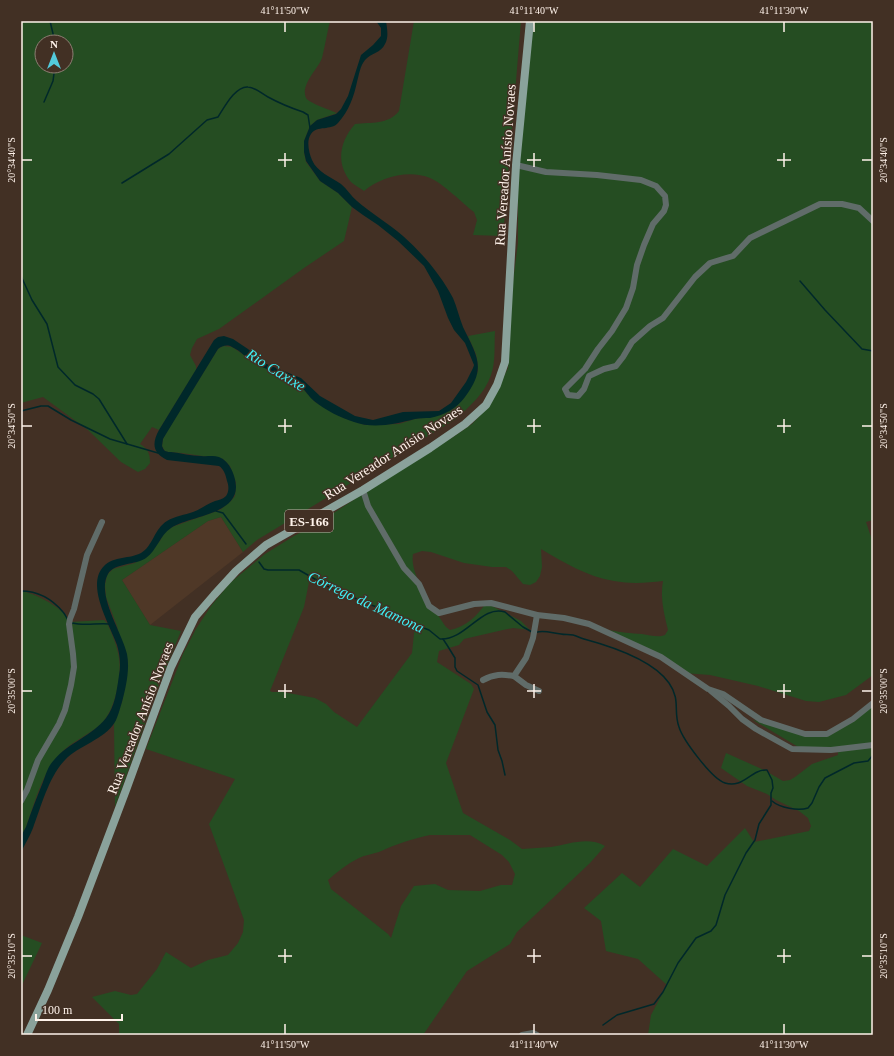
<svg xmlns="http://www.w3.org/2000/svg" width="894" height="1056" viewBox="0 0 894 1056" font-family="Georgia,serif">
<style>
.built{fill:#4f3827}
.green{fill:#254d22;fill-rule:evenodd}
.water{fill:#00282a}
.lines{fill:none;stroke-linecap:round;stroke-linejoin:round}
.stream{stroke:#00282a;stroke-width:1.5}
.minor{stroke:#606c69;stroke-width:6}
.major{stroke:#8aa29b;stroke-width:8}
.ticks{fill:none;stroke:#fef2ea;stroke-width:1.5}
.labels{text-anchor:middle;stroke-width:3;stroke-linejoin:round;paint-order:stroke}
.shield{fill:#423024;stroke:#c6b8af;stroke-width:1}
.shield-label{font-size:13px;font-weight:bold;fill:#fef2ea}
.street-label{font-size:14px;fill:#fef2ea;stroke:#423024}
.water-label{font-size:15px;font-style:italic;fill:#3ff1f7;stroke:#423024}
.neatline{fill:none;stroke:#fef2ea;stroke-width:1.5}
.ticks-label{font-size:10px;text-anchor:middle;fill:#fef2ea}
</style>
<rect width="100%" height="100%" fill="#423024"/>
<path class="built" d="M221 517 243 552 150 625 122 580 208 521Z"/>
<g class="green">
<path d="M21 21H330C327 33 325 46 322 58 318 69 300 85 306 98 309 103 330 110 337 113L317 120 310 126 304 141V152L306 162 320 181 338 193 352 207 344 241 304 268 219 329 197 339 192 348 190 355 196 366V370L159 430 152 427 140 444C148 449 150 453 150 463L145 469 138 472 121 462 88 430 43 397 21 403ZM42 42H66V66H42Z"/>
<path d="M414 21H521L503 236 473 235 477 220 474 212C462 203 444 184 430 178 409 169 380 177 364 191 360 188 354 185 351 182 335 163 340 141 355 124 371 122 388 125 399 111Z"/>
<path d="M529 21H873V520L866 522 873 543V675L846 695 819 702 806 701 758 686 710 675 684 673 610 630C622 633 630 633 642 634 650 635 658 638 665 635L668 630C664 613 660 598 663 581 647 583 630 584 614 581 588 577 563 562 541 549L542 567 540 576 536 582 530 585 523 584 512 571 506 567H492L464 563 431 552 422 551 413 554C409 575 435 610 446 627L450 630C466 627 477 616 486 603L521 621 530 630 513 628 503 630 464 639 459 645 439 651 437 662 471 684 474 689 446 763 463 813 510 840 522 849C532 848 541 848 551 847 568 844 589 836 605 846L590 863 517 932 510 944 467 971 423 1035H119V1024L92 997 115 991 131 995 137 994 157 969 166 952 191 968 208 960 228 955 238 943 243 932 244 920 209 824 235 779 146 749 183 654 196 629 211 606 230 583 265 554 294 536 323 520 416 459 453 437 472 424 489 406 508 368 510 305 518 243V167ZM310 577 415 624 412 653 357 727 334 712 326 704 315 698 283 692H272L270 691 304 607ZM430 835H470L502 855 509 862 515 874 512 885H501L480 891 448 890 435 884 414 886 401 906 391 938 388 934 331 889 328 880C337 872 347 864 359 858 365 855 373 854 379 852 396 844 412 839 430 835Z"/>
<path d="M495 331C494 345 496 361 491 375 485 393 470 406 456 419L257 540 243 552 221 517 208 521 122 580 150 625 181 631 158 687 115 807 114 723 122 702 127 675 117 626 106 597 105 585 107 575 113 569 135 563 160 541 164 533 172 527 220 510 231 501 235 496 236 483 230 466 223 459 182 453 168 452 165 451 162 446 163 439 167 431 218 349 223 346 232 347 257 364 281 376 301 387 315 402 344 418 365 425 399 424 415 419 441 415 453 409 463 399 470 389 478 371V365L476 354 468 336Z"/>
<path d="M21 591C34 593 54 604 65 614 67 616 68 619 70 622L104 620 107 623C112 634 117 645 119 658 122 676 115 711 101 724 89 735 72 741 61 753 42 772 35 802 26 827L21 836Z"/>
<path d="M873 704V1035H648L651 1015 667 985 638 959 606 951 601 921 584 908 622 873 640 887 673 849 707 866 745 828 754 842 809 831 811 826 808 818 799 811 776 800 767 794 747 786 721 768 726 753 764 770 783 781 790 780 795 777 812 764 838 755V749L800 748 753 720 778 725 810 734 821 733 843 726Z"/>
<path d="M21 935 42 943 21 987Z"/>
</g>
<path class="water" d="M376 21H386C387 28 389 37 385 44 381 53 371 53 365 60 360 66 359 75 357 82 354 96 349 111 338 123 331 131 317 125 311 134 306 141 309 153 312 160 317 172 331 177 341 184 347 189 351 196 357 201 371 213 388 223 403 236 422 253 441 275 453 298 457 307 459 317 463 327 477 356 487 368 465 397 456 409 444 415 430 418 425 418 420 418 415 419 396 424 373 429 354 422 341 418 325 410 314 401 309 397 306 391 301 387 290 377 270 372 257 364 248 360 241 351 232 347 227 344 222 346 218 349L166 434 163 439 162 446C163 448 163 449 165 451 168 452 169 452 171 452 181 453 191 456 201 456 207 457 213 455 219 457 230 461 236 477 236 487 236 515 189 516 171 528 160 535 157 550 146 558 136 565 114 563 108 574 96 595 122 632 127 654 130 669 126 687 122 702 120 708 118 717 115 722 104 740 79 745 65 760 49 776 41 807 33 828 30 836 25 844 21 852V836L26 827C31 812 37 797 43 782 46 774 48 766 54 760 68 743 92 736 106 718 115 707 117 689 119 675 121 666 120 655 117 645 110 625 85 585 104 566 114 556 130 559 141 553 153 546 154 529 167 521 175 516 185 515 193 512 201 509 207 504 215 501 219 500 223 499 226 496 229 492 229 486 227 481 226 476 224 469 219 466L167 460C152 453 152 443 159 430L214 340 218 337 224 336 233 339 248 349 264 363 301 378 320 396 355 416 373 420 403 412 439 411 451 403 466 382 473 368 474 365 465 343 454 330 448 318 438 291 424 266 398 241 378 225 363 215 352 207 338 193 320 181 306 161 304 152V141L310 126 317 120 336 114 341 109 348 96 361 55 373 45 381 36V28Z"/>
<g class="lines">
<g class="stream">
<path d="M50 21 55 42"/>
<path d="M44 102 53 81 55 66"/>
<path d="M122 183 169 154 207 120 218 117C224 108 235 86 248 87 255 87 262 94 268 97 279 103 291 108 303 112L308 115 310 128"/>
<path d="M21 276 32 300 47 324 58 367 75 385 93 394 99 399 127 444"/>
<path d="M800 281 825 310 862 349 873 351"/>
<path d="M21 411 41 406H48L71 420 110 439 158 453"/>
<path d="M216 511 223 513 246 544"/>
<path d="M259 562 264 569 268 570H299L336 591 344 593 365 603 389 611 416 625 429 630 440 639C465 641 482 604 505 612L523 627 532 632"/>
<path d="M21 591C37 591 52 599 63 612 65 614 66 617 68 620"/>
<path d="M72 623C85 626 96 623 109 624"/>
<path d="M537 632C545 630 552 633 561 634 565 635 569 634 573 635 577 636 580 638 584 639 610 646 653 660 669 683 681 700 673 711 679 727 683 740 712 779 725 783 743 789 751 769 767 770L772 780 773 788 771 793V805L759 824 755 840 746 853 725 895 716 925 711 931 696 938 678 963 663 992 654 1004 617 1015 603 1025"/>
<path d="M443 639 447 645 455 658V667L457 671 478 685 487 712 495 725 498 750 502 761 505 775"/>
<path d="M772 801C780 808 798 811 808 808L812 803 819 787 825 778 854 763 868 761 873 755"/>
</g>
<g class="minor">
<path d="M516 165 546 172 597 175 641 180 656 186 665 196 666 205 664 211 653 224 644 245 637 265 633 288 626 308 612 331 598 349 585 369 565 389 568 395 578 396 584 389 589 376 604 369 616 366 623 357 632 342 650 326 663 318 695 277 710 263 733 256 750 238 820 204H842L859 208 873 221"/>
<path d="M363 490 368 506 404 568 419 584 429 606 439 613 474 604 491 603 537 615 564 618 589 624 661 657 708 689 723 694 761 720 805 734H827L853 719 873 703"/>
<path d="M514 676 526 685 539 691"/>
<path d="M483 680C494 674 502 674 514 676L526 658 533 638 537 615"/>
<path d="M711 691 729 706 742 719 756 729 792 749 831 750 873 745"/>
<path d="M21 801 27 790 38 760 59 724 65 710 71 685 74 667 73 654 69 624 70 619 74 609 87 555 102 522"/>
<path d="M522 1035 533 1033 537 1035"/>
</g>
<path class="major" d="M27 1035 48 990 78 917 126 790 171 667 195 617 214 595 236 571 266 545 363 490 430 448 465 424 486 405 497 385 505 362 516 165 530 21"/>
</g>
<path class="ticks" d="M285 22V32M534 22V32M784 22V32M285 153V167M534 153V167M784 153V167M22 160H32M278 160H292M527 160H541M777 160H791M862 160H872M285 419V433M534 419V433M784 419V433M22 426H32M278 426H292M527 426H541M777 426H791M862 426H872M285 684V698M534 684V698M784 684V698M22 691H32M278 691H292M527 691H541M777 691H791M862 691H872M285 949V963M534 949V963M784 949V963M22 956H32M278 956H292M527 956H541M777 956H791M862 956H872M285 1024V1034M534 1024V1034M784 1024V1034"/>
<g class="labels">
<rect class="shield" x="285" y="510" width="48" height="22" rx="3"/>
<g class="shield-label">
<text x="309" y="526">ES-166</text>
</g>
<g class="street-label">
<text transform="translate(505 165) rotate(-86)" y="5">Rua Vereador Anísio Novaes</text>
<text transform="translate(393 452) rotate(-33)" y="5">Rua Vereador Anísio Novaes</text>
<text transform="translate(140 718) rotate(-69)" y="5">Rua Vereador Anísio Novaes</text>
</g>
<g class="water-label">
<text transform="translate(276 370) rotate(32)" y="5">Rio Caxixe</text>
<text transform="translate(366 602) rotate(25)" y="5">Córrego da Mamona</text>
</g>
</g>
<rect width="894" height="1056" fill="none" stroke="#423024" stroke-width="44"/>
<g transform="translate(54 54)"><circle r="19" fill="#423024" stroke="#8d7e73"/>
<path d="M0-3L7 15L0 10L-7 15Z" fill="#53cadc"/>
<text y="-6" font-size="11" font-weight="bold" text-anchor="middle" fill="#fef2ea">N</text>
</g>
<path d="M36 1014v6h86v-6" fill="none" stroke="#fef2ea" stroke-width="2"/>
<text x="42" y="1014" font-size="12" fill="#fef2ea" stroke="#423024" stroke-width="3" paint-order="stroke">100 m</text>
<rect x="22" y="22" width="850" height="1012" class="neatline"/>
<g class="ticks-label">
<text x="285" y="14">41°11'50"W</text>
<text x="534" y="14">41°11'40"W</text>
<text x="784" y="14">41°11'30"W</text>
<text transform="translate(11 160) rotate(-90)" y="4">20°34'40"S</text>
<text transform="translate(883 160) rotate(-90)" y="4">20°34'40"S</text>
<text transform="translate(11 426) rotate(-90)" y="4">20°34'50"S</text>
<text transform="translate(883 426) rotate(-90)" y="4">20°34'50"S</text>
<text transform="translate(11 691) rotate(-90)" y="4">20°35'00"S</text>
<text transform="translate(883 691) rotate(-90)" y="4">20°35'00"S</text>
<text transform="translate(11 956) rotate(-90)" y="4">20°35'10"S</text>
<text transform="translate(883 956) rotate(-90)" y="4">20°35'10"S</text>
<text x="285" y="1048">41°11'50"W</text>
<text x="534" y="1048">41°11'40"W</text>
<text x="784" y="1048">41°11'30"W</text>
</g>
</svg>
